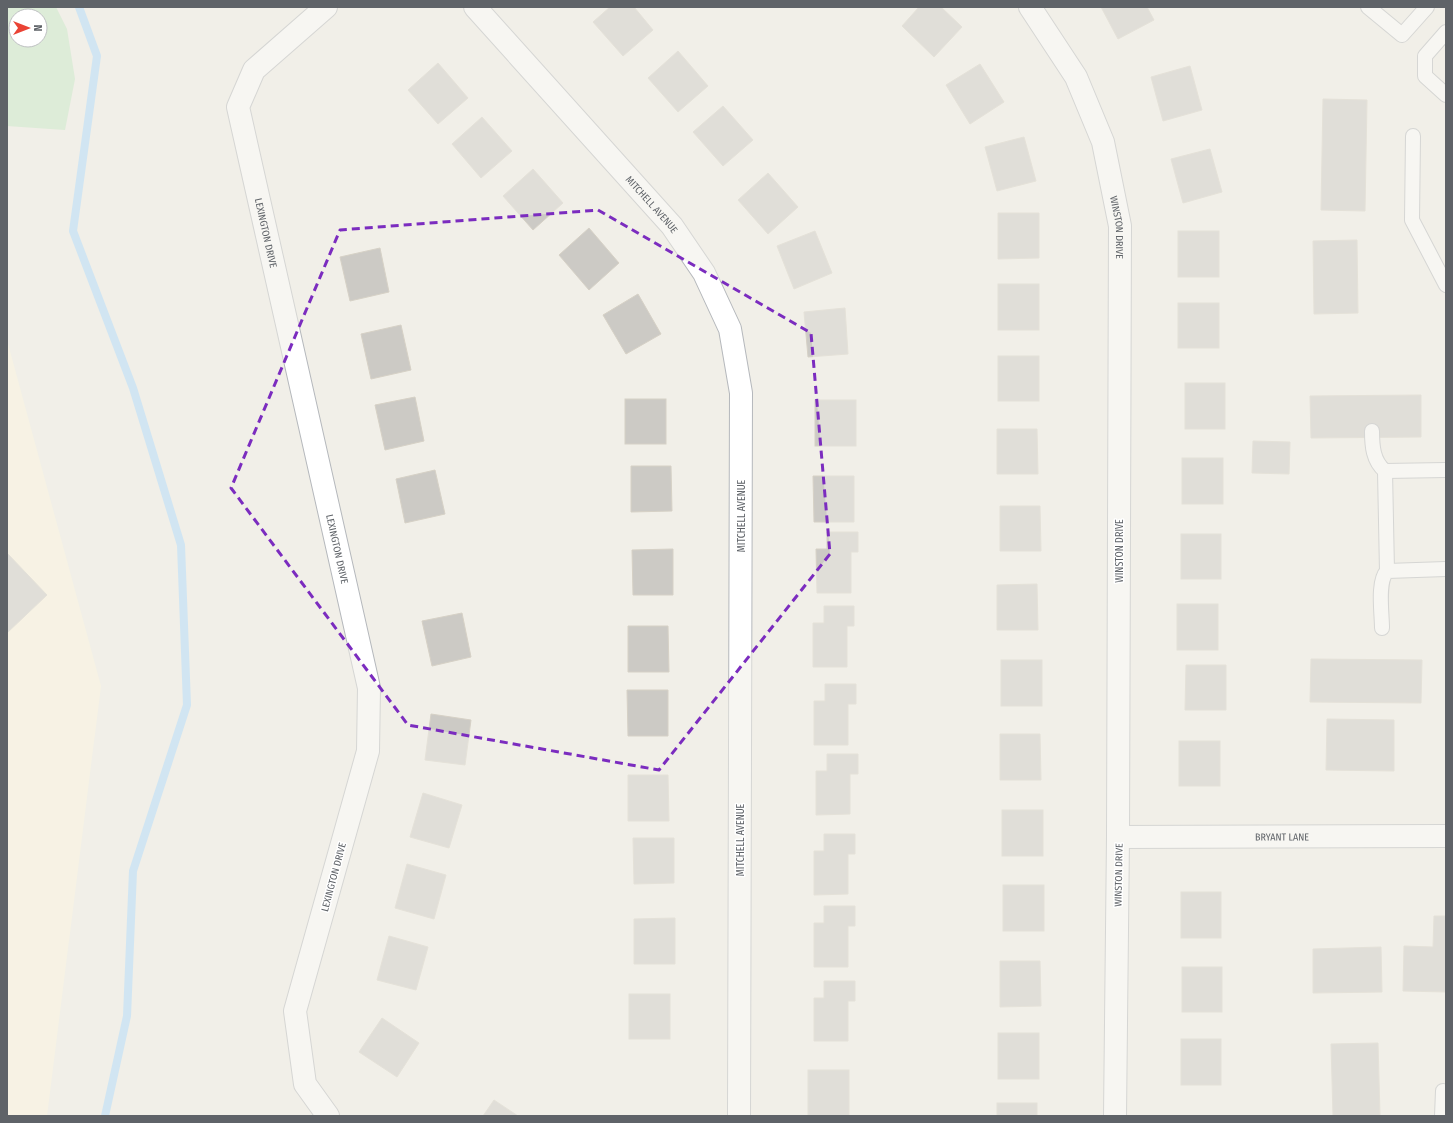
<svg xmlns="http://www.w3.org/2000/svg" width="1453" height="1123" viewBox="0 0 1453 1123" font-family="'Fira Sans Condensed',sans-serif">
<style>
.commercial{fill:#fef7e0}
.green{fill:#c5e8c5;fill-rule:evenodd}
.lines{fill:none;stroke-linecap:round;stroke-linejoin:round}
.stream{stroke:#aadaff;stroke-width:8}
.building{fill:#cccac5;stroke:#d6d1c6}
.lane-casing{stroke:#b5b8bc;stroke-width:16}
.street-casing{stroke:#b5b8bc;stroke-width:24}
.lane{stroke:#fff;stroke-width:14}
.street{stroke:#fff;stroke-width:22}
.marked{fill:none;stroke:#7b2cbf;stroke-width:3;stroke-dasharray:8 5;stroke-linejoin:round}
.labels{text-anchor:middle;stroke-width:3;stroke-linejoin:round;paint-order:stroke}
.street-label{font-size:10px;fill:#5f6368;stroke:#fff}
</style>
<rect width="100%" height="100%" fill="#f1efe8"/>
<path class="commercial" d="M7 340 101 686 47 1116H7Z"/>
<path class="green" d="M7 7H56L67 29 75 79 65 130 7 126ZM16 16H40V40H16Z"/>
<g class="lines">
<path class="stream" d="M79 7 97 56 73 231 133 388 181 545 187 705 133 871 127 1016 105 1116"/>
</g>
<g class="building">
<path d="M610 7H634L653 30 623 56 593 22Z"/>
<path d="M919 7H941L962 27 934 57 902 26Z"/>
<path d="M1101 7H1147L1154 20 1118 39Z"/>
<path d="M678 51 708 86 678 112 648 78Z"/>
<path d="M438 63 468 98 438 124 408 90Z"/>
<path d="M980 64 1004 102 970 124 946 85Z"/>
<path d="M1190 66 1202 110 1163 121 1151 77Z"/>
<path d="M1323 99 1367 100 1365 211 1321 210Z"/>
<path d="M723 106 753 140 723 166 693 132Z"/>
<path d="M482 117 512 151 481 178 452 144Z"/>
<path d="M1024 137 1036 181 997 191 985 147Z"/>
<path d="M1210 149 1222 192 1183 203 1171 159Z"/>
<path d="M533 169 563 203 533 230 503 196Z"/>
<path d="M768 173 798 207 768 234 738 200Z"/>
<path d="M998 213H1039V258L998 259Z"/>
<path d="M589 228 619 263 589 290 559 255Z"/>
<path d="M815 231 832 273 794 289 777 246Z"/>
<rect x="1178" y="231" width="41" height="46"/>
<path d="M1357 240 1358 313 1314 314 1313 241Z"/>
<path d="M380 248 389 292 350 301 340 257Z"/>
<rect x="998" y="284" width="41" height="46"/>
<path d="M638 294 661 334 626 354 603 315Z"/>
<rect x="1178" y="303" width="41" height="45"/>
<path d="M845 308 848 354 808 357 804 312Z"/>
<path d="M401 325 411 370 371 379 361 334Z"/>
<rect x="998" y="356" width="41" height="45"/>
<rect x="1185" y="383" width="40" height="46"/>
<path d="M1421 395V437L1311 438 1310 396Z"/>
<path d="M415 397 424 441 385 450 375 405Z"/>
<rect x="625" y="399" width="41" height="45"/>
<rect x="815" y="400" width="41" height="46"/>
<path d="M997 429H1037L1038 474H997Z"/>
<path d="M1253 441 1290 442 1289 474 1252 473Z"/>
<rect x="1182" y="458" width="41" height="46"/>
<path d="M631 466H671L672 511 631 512Z"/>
<path d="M435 470 445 514 405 523 396 479Z"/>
<path d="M813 476H854V522H814Z"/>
<path d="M1000 506H1040L1041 551H1000Z"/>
<path d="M827 532H858V552H851V593H817L816 549H827Z"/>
<rect x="1181" y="534" width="40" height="45"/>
<path d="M673 549V595H633L632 550Z"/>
<path d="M7 553 47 595 7 633Z"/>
<path d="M1037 584 1038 630H997V585Z"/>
<rect x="1177" y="604" width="41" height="46"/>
<path d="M824 606H854V626H847V667H813V623H824Z"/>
<path d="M462 613 471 657 432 666 422 621Z"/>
<path d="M628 626H668L669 672H628Z"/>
<path d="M1311 659 1422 660 1421 703 1310 702Z"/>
<rect x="1001" y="660" width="41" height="46"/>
<path d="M1186 665H1226V710H1185Z"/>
<path d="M825 684H856V704H848V745H814V701H825Z"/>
<path d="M627 690H668V736H628Z"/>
<path d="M431 714 471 720 465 765 425 760Z"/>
<path d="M1327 719 1394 720V771L1326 770Z"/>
<path d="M1000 734H1040L1041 780H1000Z"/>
<rect x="1179" y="741" width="41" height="45"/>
<path d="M827 754H858V774H850V814L816 815V771H827Z"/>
<path d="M628 775H668L669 821H628Z"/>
<path d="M423 793 462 805 449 848 410 837Z"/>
<rect x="1002" y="810" width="41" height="46"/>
<path d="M824 834H855V854H848V894L814 895V851H824Z"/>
<path d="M633 838H674V883L634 884Z"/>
<path d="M407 864 446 875 434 919 395 908Z"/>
<rect x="1003" y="885" width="41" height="46"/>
<rect x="1181" y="892" width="40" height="46"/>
<path d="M824 906H855V926H848V967H814V923H824Z"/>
<path d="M1434 916H1446V992L1403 991 1404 946 1433 947Z"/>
<path d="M675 918V964H634V919Z"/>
<path d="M389 936 428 947 416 990 377 980Z"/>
<path d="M1381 947 1382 992 1313 993V949Z"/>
<path d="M1000 961H1040L1041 1006 1000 1007Z"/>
<rect x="1182" y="967" width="40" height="45"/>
<path d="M824 981H855V1001H848V1041H814V998H824Z"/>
<rect x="629" y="994" width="41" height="45"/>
<path d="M382 1018 419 1043 397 1077 359 1052Z"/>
<rect x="998" y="1033" width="41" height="46"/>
<rect x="1181" y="1039" width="40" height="46"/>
<path d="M1378 1043 1380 1116H1333L1331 1044Z"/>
<rect x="808" y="1070" width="41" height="46"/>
<path d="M494 1100 518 1116H483Z"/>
<rect x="997" y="1103" width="40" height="13"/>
</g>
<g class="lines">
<defs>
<g id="lane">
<path d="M1368 7 1402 35 1427 7"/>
<path d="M1446 32 1425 56V76L1446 95"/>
<path d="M1413 136 1412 220 1446 285"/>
<path d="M1372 431C1372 446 1373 461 1385 471L1446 470"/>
<path d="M1385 471 1387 571"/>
<path d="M1382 628C1382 613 1377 582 1387 571L1446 569"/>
<path d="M1442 1116 1443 1091"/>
</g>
<g id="street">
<path id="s1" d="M326 7 254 70 238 107 369 688 368 751 295 1011 305 1084 328 1116"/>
<path id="s2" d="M475 7 672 226 704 273 730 329 741 393 739 1116"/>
<path id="s3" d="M1030 7 1076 77 1103 142 1120 226 1118 837 1115 1116"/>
<path id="s4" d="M1118 837 1446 836"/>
</g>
</defs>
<use href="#lane" class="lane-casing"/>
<use href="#street" class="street-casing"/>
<use href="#lane" class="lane"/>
<use href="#street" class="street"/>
</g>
<path d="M0 0H1453V1123H0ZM598 210 811 333 830 554 659 770 408 725 231 488 340 230Z" fill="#f1efe8" fill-opacity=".55" fill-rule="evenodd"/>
<path class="marked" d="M598 210 811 333 830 554 659 770 408 725 231 488 340 230Z"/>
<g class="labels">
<g class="street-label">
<text dy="4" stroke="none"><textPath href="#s2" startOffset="265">MITCHELL AVENUE</textPath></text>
<text dy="4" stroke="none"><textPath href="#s3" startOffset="241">WINSTON DRIVE</textPath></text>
<text dy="4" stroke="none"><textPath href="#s1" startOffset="265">LEXINGTON DRIVE</textPath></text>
<text transform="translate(741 516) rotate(-90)" y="4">MITCHELL AVENUE</text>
<text dy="4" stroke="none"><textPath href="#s1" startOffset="589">LEXINGTON DRIVE</textPath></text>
<text transform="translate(1119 551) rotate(-90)" y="4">WINSTON DRIVE</text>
<text dy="4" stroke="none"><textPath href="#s4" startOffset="164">BRYANT LANE</textPath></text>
<text transform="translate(740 840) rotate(-90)" y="4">MITCHELL AVENUE</text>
<text transform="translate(1118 875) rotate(-89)" y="4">WINSTON DRIVE</text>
<text transform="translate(333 877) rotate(-75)" y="4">LEXINGTON DRIVE</text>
</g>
</g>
<rect width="1453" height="1123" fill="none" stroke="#5f6368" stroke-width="16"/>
<g transform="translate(28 28) rotate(90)"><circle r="19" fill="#ffffff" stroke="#bfc1c3"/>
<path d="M0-3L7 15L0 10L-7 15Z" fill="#ea4335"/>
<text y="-6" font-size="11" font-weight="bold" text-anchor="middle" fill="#5f6368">N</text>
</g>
</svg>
